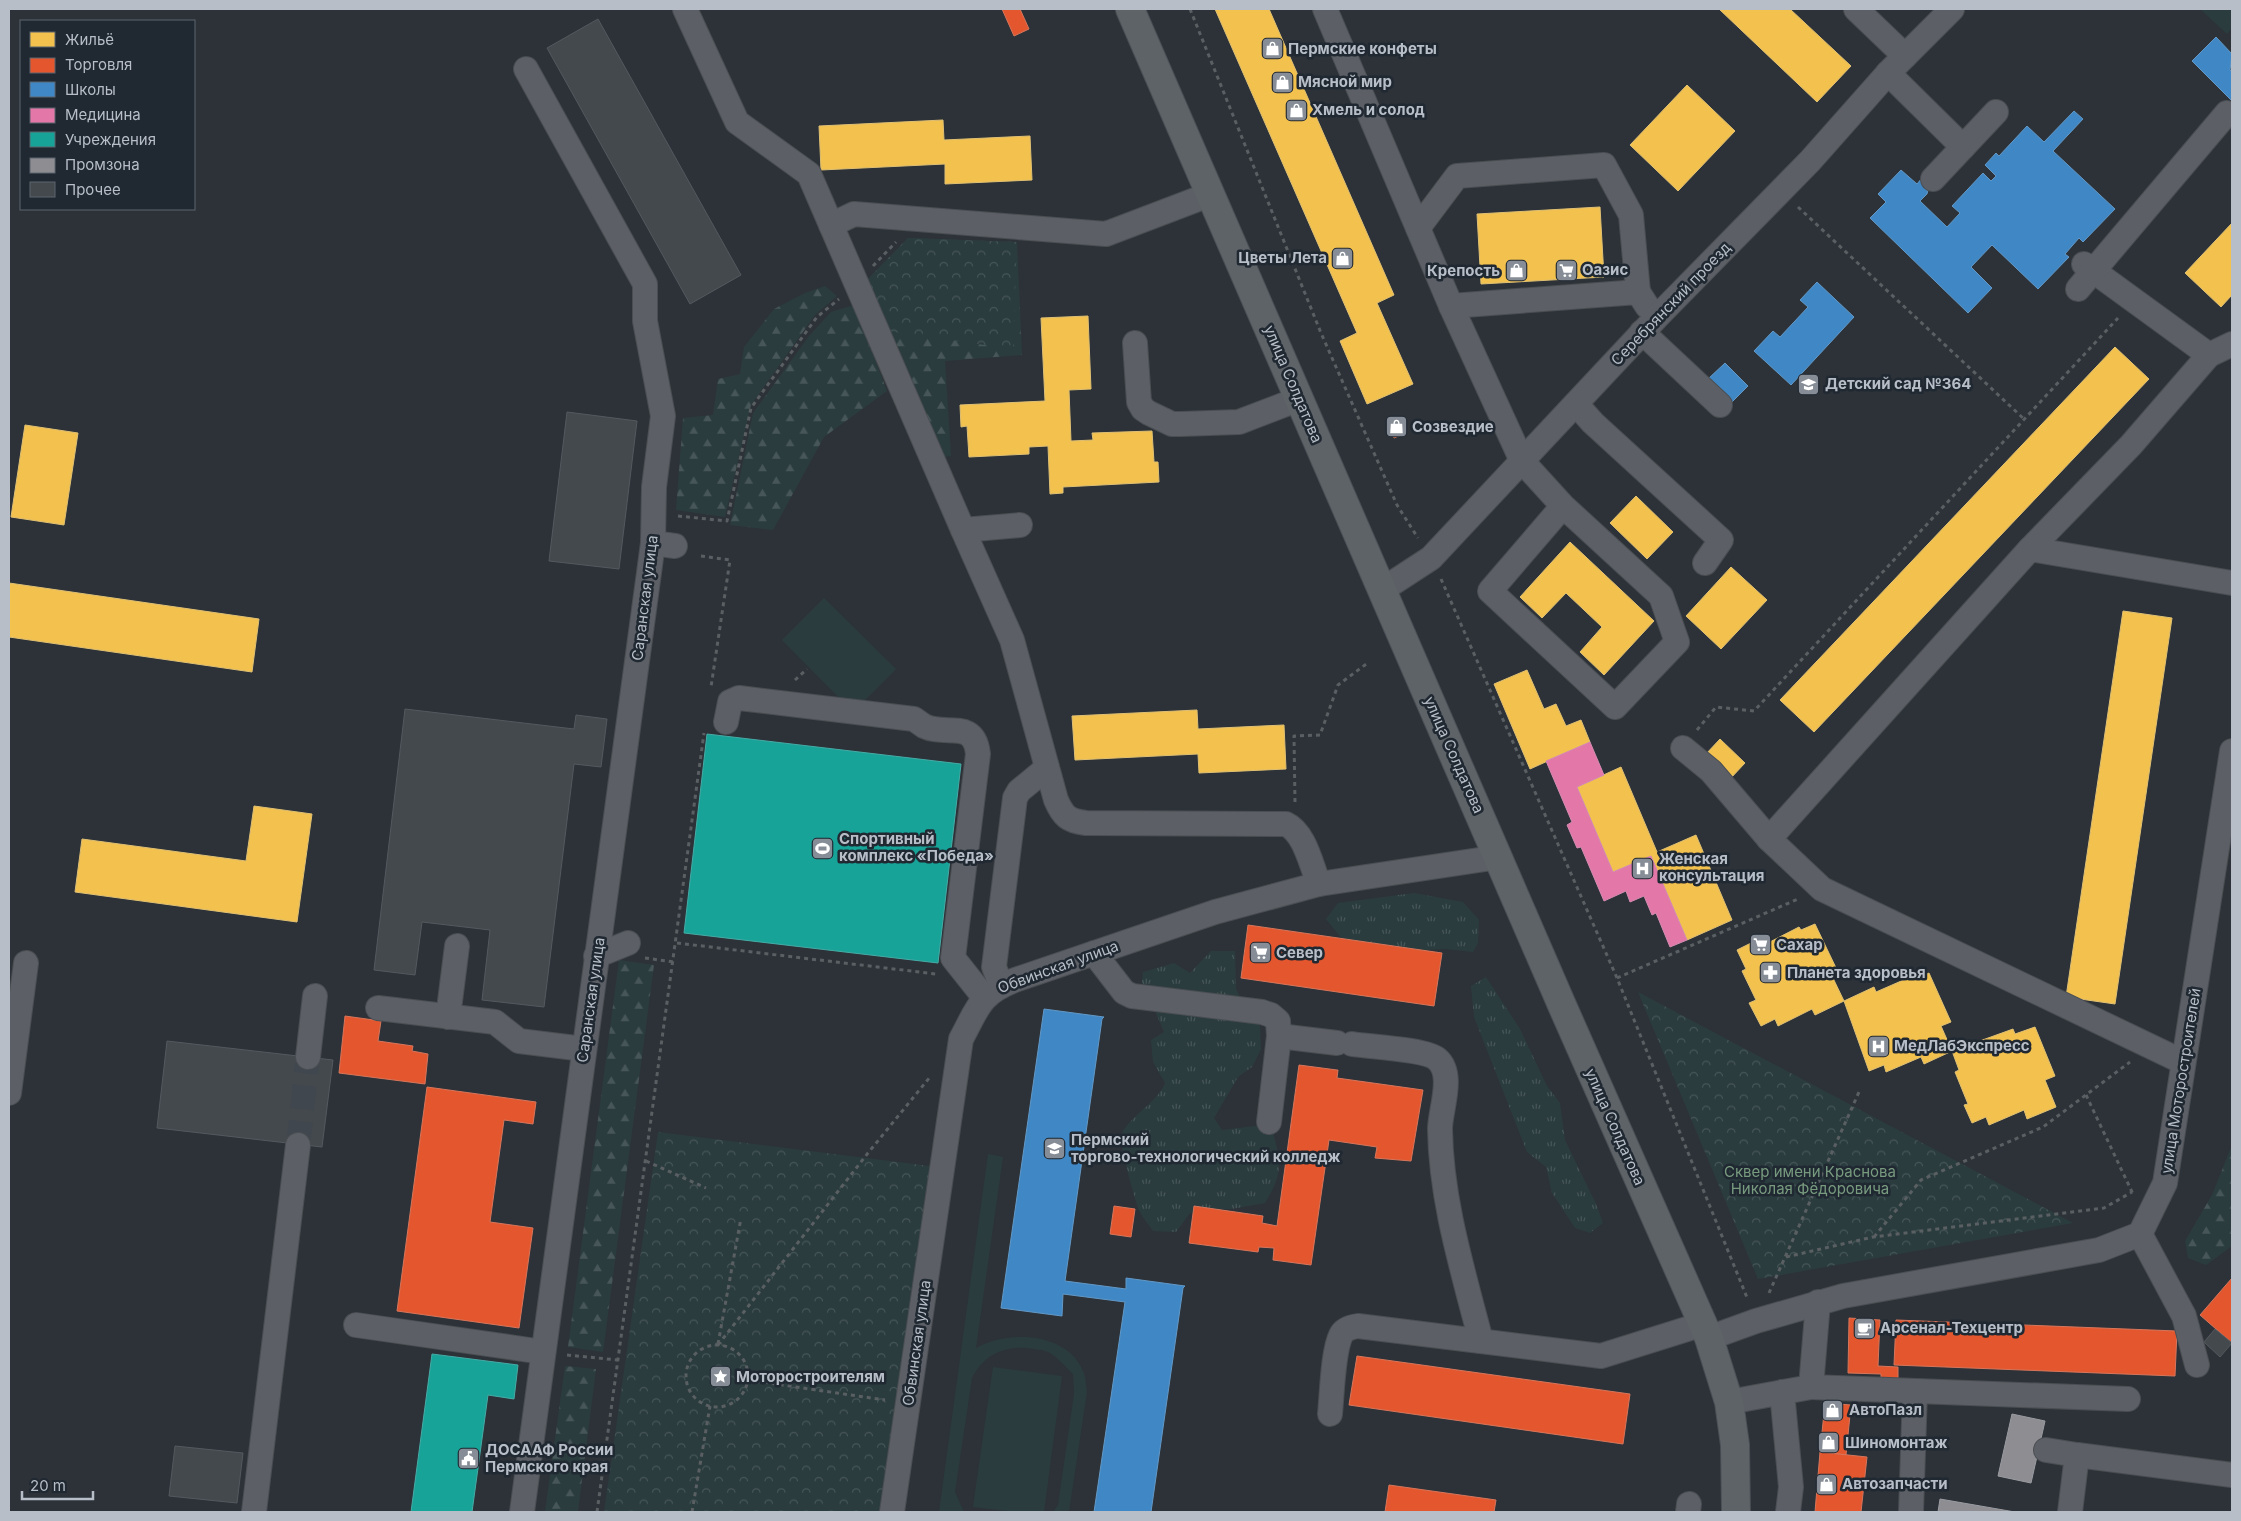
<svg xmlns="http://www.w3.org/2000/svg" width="2241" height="1521" viewBox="0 0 2241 1521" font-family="Inter,sans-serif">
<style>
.grass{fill:url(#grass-tufts)}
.forest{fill:url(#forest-firs)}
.park{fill:url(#park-crowns)}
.garden{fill:#2a3c3e}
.homes{fill:#f2c14e;stroke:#e0c073}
.shops{fill:#e4572e;stroke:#d6765c}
.schools{fill:#3f88c5;stroke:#6398c6}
.health{fill:#e377a8;stroke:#d68cb2}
.public{fill:#17a398;stroke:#47aba6}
.industry{fill:#8d8d92;stroke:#9a9ca2}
.building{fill:#44494e;stroke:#54595f}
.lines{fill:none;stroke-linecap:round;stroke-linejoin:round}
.minor-tunnel{stroke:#41474e;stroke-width:24;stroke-dasharray:24 12;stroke-linecap:butt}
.minor-casing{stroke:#4a4e53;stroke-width:26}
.major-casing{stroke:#4a4e55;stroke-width:30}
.path{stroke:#5a5f63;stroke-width:3;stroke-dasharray:4 4;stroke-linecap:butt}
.minor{stroke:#5c6066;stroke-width:24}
.major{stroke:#5e6368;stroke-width:28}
.labels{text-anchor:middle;stroke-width:5;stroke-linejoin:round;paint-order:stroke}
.poi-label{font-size:15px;font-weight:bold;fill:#b7bec8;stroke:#202832;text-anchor:start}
.street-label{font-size:15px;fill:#b7bec8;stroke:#202832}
.park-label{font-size:15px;fill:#789b7f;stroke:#202832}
</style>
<defs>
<pattern id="grass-tufts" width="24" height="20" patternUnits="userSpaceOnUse" patternTransform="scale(1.25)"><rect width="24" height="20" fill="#2a3c3e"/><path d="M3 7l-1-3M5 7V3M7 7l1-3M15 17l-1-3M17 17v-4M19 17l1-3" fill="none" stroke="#475658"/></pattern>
<pattern id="forest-firs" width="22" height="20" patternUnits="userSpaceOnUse" patternTransform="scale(1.25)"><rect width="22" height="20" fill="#2a3c3e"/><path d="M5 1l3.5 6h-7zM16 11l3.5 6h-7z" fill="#475658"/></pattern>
<pattern id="park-crowns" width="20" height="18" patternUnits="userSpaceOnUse" patternTransform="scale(1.25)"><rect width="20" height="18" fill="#2a3c3e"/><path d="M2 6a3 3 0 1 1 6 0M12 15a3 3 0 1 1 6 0" fill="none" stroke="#475658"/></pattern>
</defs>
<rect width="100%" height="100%" fill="#2c3238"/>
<g class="grass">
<path d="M1414 893 1463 902 1479 920 1478 943 1473 952 1446 949 1401 951 1343 940 1326 919 1338 903Z"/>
<path d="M1211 951H1235L1236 989 1245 1007 1260 1026 1261 1049 1252 1067 1238 1077 1214 1118 1222 1130 1255 1126 1273 1133C1282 1165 1282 1174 1265 1203L1232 1209H1206L1190 1213 1176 1232 1153 1231C1149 1225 1143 1218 1140 1212 1136 1206 1119 1142 1121 1136 1126 1119 1158 1102 1165 1083L1153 1062 1151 1040 1164 1032 1155 1011 1141 990 1143 972 1174 963 1190 973Z"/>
<path d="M1486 977 1520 1029 1547 1086 1560 1103 1565 1140 1596 1204 1603 1223 1590 1233 1575 1228 1552 1193 1546 1167 1527 1152 1474 1017 1471 986Z"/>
</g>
<g class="forest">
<path d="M908 238 1017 242 1022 355 945 361 951 456 930 459 858 289Z"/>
<path d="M825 286 837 296 815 315 751 405 725 517 676 510 683 418 713 415 718 379 740 374 744 347 774 309 805 293Z"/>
<path d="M854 305 887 391 824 437 773 530 730 525 753 413 809 336 831 312Z"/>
<path d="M619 960 654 965 603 1352 568 1347Z"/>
<path d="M2232 1145V1246L2206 1265 2188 1258 2185 1241 2212 1195Z"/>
<path d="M565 1366 596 1369 578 1512H545Z"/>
</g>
<g class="park">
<path d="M908 238 1017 242 1013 349 886 331 865 287Z"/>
<path d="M1638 992 2073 1223 1758 1279Z"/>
<path d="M658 1132 930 1166 882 1512H604Z"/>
</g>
<g class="garden">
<path d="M2200 9H2232V28L2227 34Z"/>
<path d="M824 598 896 669 853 712 782 640Z"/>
<path d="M988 1154 1003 1157 976 1348C1008 1330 1068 1331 1084 1373 1086 1379 1086 1386 1087 1392L1069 1512H1053L1058 1505 1074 1394 1073 1374C1066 1367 1058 1358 1050 1353 1045 1350 1039 1350 1034 1349 1007 1344 984 1354 972 1378L955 1492 964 1512H939Z"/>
<path d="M993 1367 1062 1376 1044 1512H1016L973 1507Z"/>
</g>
<g class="homes">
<path d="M1215 9H1269L1394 295 1377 303 1413 384 1367 404 1340 341 1357 333Z"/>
<path d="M1719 9H1790L1851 66 1817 102Z"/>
<path d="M1687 85 1735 131 1678 191 1630 145Z"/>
<path d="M943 120 944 140 1030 136 1032 180 945 184V164L821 170 819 126Z"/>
<path d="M1600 207 1604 277 1481 284 1477 214Z"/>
<path d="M2232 223V295L2221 307 2185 273Z"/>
<path d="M1088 316 1091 389 1069 390 1071 441 1093 440 1092 433 1152 431 1154 462H1158L1159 482 1063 487V493L1050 494 1048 446 1029 447V454L969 457 967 426 961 427 960 405 1045 401 1041 318Z"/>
<path d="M2115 347 2149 379 1814 732 1780 700Z"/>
<path d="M25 425 78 433 64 525 11 517Z"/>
<path d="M1636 496 1673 532 1647 559 1610 523Z"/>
<path d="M1570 542 1654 621 1604 675 1580 652 1602 627 1566 593 1542 618 1520 597Z"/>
<path d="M1731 567 1767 600 1721 649 1686 616Z"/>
<path d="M9 583 259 619 252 672 9 637Z"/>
<path d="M2123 611 2172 618 2115 1004 2066 997Z"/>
<path d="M1527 670 1544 709 1556 704 1566 726 1581 720 1590 742 1530 769 1494 684Z"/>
<path d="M1197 710 1198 729 1284 725 1286 769 1199 773 1198 754 1075 760 1072 716Z"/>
<path d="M1720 739 1745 763 1730 779 1705 755Z"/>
<path d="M1621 767 1657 852 1696 835 1732 920 1687 940 1651 856 1613 872 1577 787Z"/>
<path d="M254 806 312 814 297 922 75 892 82 839 246 861Z"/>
<path d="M1815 924 1838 972 1832 976 1844 1001 1815 1015 1812 1009 1778 1026 1775 1019 1761 1026 1749 1003 1756 1000 1742 971 1746 969 1737 950 1761 938 1764 945 1799 927 1801 930Z"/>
<path d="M1929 973 1951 1022 1941 1026 1952 1051 1924 1064 1921 1057 1886 1072 1884 1065 1869 1071 1844 1001 1874 987 1876 992 1915 975 1916 979Z"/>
<path d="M2035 1027 2055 1076 2045 1080 2056 1107 2027 1119 2024 1110 1989 1125 1986 1117 1972 1123 1964 1105 1968 1104 1955 1072 1959 1070 1952 1051 2013 1029 2015 1034Z"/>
</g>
<g class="shops">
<path d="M1002 9H1020L1029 29 1014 36Z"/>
<path d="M1398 419 1404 434 1394 438 1388 423Z"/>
<path d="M1248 925 1442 953 1434 1006 1241 978Z"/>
<path d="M345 1016 381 1021 378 1041 413 1046 412 1051 428 1054 425 1084 339 1073Z"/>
<path d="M1299 1065 1337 1070H1338L1337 1078 1423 1090 1411 1161 1375 1158 1377 1147 1329 1140 1311 1265 1273 1260 1274 1248 1259 1247 1258 1252 1189 1243 1194 1206 1263 1216 1262 1223 1277 1226Z"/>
<path d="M427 1087 536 1102 533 1124 504 1120 490 1222 533 1228 519 1328 397 1311Z"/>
<path d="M1114 1206 1135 1209 1131 1237 1110 1234Z"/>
<path d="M2232 1278V1343L2200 1315Z"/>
<path d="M1849 1318 1880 1320 1878 1366 1898 1367V1382L1881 1381V1374L1848 1373Z"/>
<path d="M1896 1320 2177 1331 2175 1376 1894 1365Z"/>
<path d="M1357 1356 1630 1394 1623 1444 1349 1405Z"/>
<path d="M1825 1403 1851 1405 1846 1455 1820 1452Z"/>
<path d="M1820 1452 1867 1457 1861 1512H1815Z"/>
<path d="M1389 1485 1496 1500 1494 1512H1385Z"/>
</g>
<g class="schools">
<path d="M2216 37 2232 54 2230 70 2232 72V101L2192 61Z"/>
<path d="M2074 111 2083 119 2053 151 2115 209 2083 242 2079 238 2065 254 2069 257 2038 289 1992 245 1971 267 1992 288 1968 313 1870 218 1886 202 1878 194 1901 170 1917 184 1922 178 1929 186 1927 194 1920 201 1947 227 1960 213 1952 206 1983 173 1991 181 1996 176 1985 165 1996 153 1999 156 2027 126 2044 142Z"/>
<path d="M1817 282 1854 317 1791 385 1754 351 1773 331 1780 337 1808 307 1800 300Z"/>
<path d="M1725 363 1748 386 1731 403 1708 379Z"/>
<path d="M1044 1009 1104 1017 1102 1019 1065 1281 1126 1289V1278L1185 1286 1183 1288 1151 1512H1094L1125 1302 1063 1294 1062 1316 1001 1308Z"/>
</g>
<path class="health" d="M1590 742 1604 775 1577 787 1613 872 1651 856 1687 940 1670 947 1656 913 1652 915 1644 896 1630 902 1626 891 1604 901 1581 847 1577 848 1567 825 1572 822 1546 761Z"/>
<g class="public">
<path d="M707 734 961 764 938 963 684 933Z"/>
<path d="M432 1354 518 1365 514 1399 488 1395 472 1512H411Z"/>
</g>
<g class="industry">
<path d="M2012 1414 2045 1421 2031 1483 1998 1476Z"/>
<path d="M1940 1499 2015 1512H1938Z"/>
</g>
<g class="building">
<path d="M598 19 741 275 690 304 547 48Z"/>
<path d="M567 412 637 421 619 569 549 561Z"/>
<path d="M405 709 574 729 576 715 607 719 601 767 574 764 544 1007 482 1000 490 930 422 922 415 975 374 970Z"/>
<path d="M167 1041 333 1060 322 1147 157 1128Z"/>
<path d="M2215 1329 2232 1343 2220 1357 2204 1342Z"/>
<path d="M175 1446 243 1453 237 1503 169 1496Z"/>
</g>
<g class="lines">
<path class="minor-tunnel" d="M298 1145 308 1057"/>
<defs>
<g id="minor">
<path d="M685 9 737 122 809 174 963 530 1020 525"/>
<path d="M1325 9 1451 306 1522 461 1563 506 1490 591 1615 707 1677 642 1661 596 1563 506"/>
<path d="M1856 9 1905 56"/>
<path d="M1888 73 1963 147"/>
<path d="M1933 179 1996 112"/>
<path d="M831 225 854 214 1106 234 1211 194"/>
<path d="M1418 228 1457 176 1604 165 1631 215 1638 292"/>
<path d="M2084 264 2209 355 2232 344"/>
<path d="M2078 289 2227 113"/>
<path d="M1451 306 1638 292 1647 306"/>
<path d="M1642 332 1720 405"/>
<path d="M1135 343 1139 402 1143 409 1149 413 1172 424H1181L1239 422 1299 399"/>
<path d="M1576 404 1593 423 1721 540 1705 563"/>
<path d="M963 530 1012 640 1056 800C1063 816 1068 821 1086 823L1286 824C1305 833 1311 865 1319 884"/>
<path d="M653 543 675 546"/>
<path d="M2030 549 2131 445 2209 355"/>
<path d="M1382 590 1431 558 1656 318 1810 161 1888 73 1952 9"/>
<path d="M726 722 730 702 739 698 914 719C917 721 921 724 924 726 946 737 974 718 978 754L953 958 984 997"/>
<path d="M1683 748 1711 771 1769 839 1822 889 2183 1062"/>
<path d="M1769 839 2030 549 2232 583"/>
<path d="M1094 953 1124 992 1132 996 1262 1012 1271 1015 1278 1021 1279 1036 1269 1122"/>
<path d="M596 956 628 943"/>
<path d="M1001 985 994 967 1015 798 1019 791 1047 768"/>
<path d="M378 1008 495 1022 519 1041 584 1049"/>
<path d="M448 1017 457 946"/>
<path d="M1279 1036 1337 1043"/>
<path d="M1352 1044C1370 1047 1425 1049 1437 1059 1455 1074 1440 1110 1440 1129 1441 1201 1463 1271 1481 1341"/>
<path d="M308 1057 315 996"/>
<path d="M9 1093 26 963"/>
<path d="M2140 1234 2184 1316 2197 1365"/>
<path d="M356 1325 543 1352"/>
<path d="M1709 1338 1756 1321 1843 1296 2099 1250 2140 1234 2165 1183 2232 751"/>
<path d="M1811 1387 2128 1399"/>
<path d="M1782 1392 1791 1487 1788 1512"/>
<path d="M1729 1402 1811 1387 1818 1302"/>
<path d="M1330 1414C1332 1394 1333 1351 1341 1335 1344 1329 1351 1327 1358 1326L1601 1356 1703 1324"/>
<path d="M2046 1450 2077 1455 2070 1512"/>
<path d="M2077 1455 2232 1475"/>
<path d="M254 1512 298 1145"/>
<path d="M522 1512 653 543 654 487 663 416 645 321V284L526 69"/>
<path d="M892 1512 961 1039C978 1008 979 994 1015 980L1215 912 1319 884 1499 857"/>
<path d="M1688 1512 1689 1504"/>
<path d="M1911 1512 1915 1391"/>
</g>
<path id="major" d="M1130 9 1561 1003 1709 1338 1729 1402 1735 1445 1736 1512"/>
</defs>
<use href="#minor" class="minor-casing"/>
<use href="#major" class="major-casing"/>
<g class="path">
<path d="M1190 9 1321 333 1397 505 1418 538"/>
<path d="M1798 207 2024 419"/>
<path d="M873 266 896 242"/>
<path d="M678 516 727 521 751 408 817 317 839 299"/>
<path d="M701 556 730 560 711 687"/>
<path d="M1441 579 1617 978 1748 1300"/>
<path d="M795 680 807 669"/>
<path d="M1697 730 1716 707 1754 711 2118 318"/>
<path d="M1295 802 1294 736 1320 735 1338 685 1369 662"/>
<path d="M677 943 936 974"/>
<path d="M645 958 674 962"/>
<path d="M1617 978 1798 899"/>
<path d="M2086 1095 2133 1194"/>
<path d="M646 1161 706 1188"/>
<path d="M1874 1237 1921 1180 2043 1127 2130 1062"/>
<path d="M1786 1257 1873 1237 2104 1208 2132 1192"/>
<path d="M1769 1293 1859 1092"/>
<path d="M718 1344 741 1218"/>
<path d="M718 1345 868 1153 930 1077"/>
<circle cx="717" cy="1376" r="31"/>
<path d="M567 1355 618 1360"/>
<path d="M748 1380 885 1400"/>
<path d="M597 1512 704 733"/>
<path d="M692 1512 710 1406"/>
</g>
<use href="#minor" class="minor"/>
<use href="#major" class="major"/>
</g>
<defs>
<symbol id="shop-square" viewBox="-11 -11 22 22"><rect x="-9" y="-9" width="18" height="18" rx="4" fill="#868d96" stroke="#202832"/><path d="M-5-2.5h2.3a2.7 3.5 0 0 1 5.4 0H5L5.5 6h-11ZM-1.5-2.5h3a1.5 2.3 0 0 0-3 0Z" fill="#fff"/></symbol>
<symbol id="supermarket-square" viewBox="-11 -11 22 22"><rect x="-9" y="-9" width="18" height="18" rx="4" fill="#868d96" stroke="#202832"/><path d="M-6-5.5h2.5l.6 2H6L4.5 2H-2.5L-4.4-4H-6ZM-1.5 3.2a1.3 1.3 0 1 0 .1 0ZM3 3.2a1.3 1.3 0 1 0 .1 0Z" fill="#fff"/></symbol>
<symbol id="school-square" viewBox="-11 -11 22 22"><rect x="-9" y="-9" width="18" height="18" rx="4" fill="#868d96" stroke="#202832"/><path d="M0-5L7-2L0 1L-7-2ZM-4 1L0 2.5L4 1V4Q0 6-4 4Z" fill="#fff"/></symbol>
<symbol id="stadium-square" viewBox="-11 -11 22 22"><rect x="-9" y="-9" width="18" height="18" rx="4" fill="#868d96" stroke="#202832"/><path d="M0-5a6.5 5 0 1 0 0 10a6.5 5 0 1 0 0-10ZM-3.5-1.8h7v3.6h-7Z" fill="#fff"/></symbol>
<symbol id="hospital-square" viewBox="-11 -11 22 22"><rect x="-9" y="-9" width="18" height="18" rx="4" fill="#868d96" stroke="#202832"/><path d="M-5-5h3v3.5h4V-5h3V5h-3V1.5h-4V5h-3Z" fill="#fff"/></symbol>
<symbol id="pharmacy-square" viewBox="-11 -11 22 22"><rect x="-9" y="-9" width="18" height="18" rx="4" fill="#868d96" stroke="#202832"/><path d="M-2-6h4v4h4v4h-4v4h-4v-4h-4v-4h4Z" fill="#fff"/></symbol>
<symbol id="university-square" viewBox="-11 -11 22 22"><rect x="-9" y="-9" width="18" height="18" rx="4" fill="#868d96" stroke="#202832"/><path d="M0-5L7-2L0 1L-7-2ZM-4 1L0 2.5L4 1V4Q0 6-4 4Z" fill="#fff"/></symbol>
<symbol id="cafe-square" viewBox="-11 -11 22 22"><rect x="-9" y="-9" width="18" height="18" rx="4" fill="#868d96" stroke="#202832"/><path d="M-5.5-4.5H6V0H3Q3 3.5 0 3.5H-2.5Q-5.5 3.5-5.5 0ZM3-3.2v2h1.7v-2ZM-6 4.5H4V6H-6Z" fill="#fff"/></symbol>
<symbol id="sight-square" viewBox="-11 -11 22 22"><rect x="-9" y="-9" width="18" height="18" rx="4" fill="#868d96" stroke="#202832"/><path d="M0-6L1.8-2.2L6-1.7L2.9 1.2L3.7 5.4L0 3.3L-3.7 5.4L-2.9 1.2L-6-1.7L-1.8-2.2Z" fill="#fff"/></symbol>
<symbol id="civic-square" viewBox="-11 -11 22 22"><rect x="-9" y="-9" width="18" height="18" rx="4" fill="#868d96" stroke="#202832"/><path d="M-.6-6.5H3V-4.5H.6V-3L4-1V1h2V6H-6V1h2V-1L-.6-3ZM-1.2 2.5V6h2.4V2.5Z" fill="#fff"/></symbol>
</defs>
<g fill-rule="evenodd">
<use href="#shop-square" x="1260" y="36" width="25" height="25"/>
<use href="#shop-square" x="1270" y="70" width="25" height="25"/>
<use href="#shop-square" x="1284" y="98" width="25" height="25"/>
<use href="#shop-square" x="1330" y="246" width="25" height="25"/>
<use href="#supermarket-square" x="1554" y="258" width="25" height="25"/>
<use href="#shop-square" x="1504" y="258" width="25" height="25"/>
<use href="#school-square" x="1796" y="372" width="25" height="25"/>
<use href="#shop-square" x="1384" y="414" width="25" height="25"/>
<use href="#stadium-square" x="810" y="836" width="25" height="25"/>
<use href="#hospital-square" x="1630" y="856" width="25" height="25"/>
<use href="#supermarket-square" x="1748" y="932" width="25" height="25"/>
<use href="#supermarket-square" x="1248" y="940" width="25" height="25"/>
<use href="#pharmacy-square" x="1758" y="960" width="25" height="25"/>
<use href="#hospital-square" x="1866" y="1034" width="25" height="25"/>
<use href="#university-square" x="1042" y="1136" width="25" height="25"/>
<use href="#cafe-square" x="1852" y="1316" width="25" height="25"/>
<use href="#sight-square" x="708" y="1364" width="25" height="25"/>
<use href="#shop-square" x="1820" y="1398" width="25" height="25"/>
<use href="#shop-square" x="1816" y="1430" width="25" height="25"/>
<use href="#civic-square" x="456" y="1446" width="25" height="25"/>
<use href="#shop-square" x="1814" y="1472" width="25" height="25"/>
</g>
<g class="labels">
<g class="poi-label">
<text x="1288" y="54">Пермские конфеты</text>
<text x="1298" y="87">Мясной мир</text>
<text x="1312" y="115">Хмель и солод</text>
<text x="1327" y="263" text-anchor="end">Цветы Лета</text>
<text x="1582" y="275">Оазис</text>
<text x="1500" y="276" text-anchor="end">Крепость</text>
<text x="1825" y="389">Детский сад №364</text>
<text x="1412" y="432">Созвездие</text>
<text x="839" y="844">Спортивный<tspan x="839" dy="17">комплекс «Победа»</tspan></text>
<text x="1659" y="864">Женская<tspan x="1659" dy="17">консультация</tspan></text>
<text x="1776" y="950">Сахар</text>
<text x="1276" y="958">Север</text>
<text x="1787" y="978">Планета здоровья</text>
<text x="1894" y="1051">МедЛабЭкспресс</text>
<text x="1071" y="1145">Пермский<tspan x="1071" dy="17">торгово-технологический колледж</tspan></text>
<text x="1880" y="1333">Арсенал-Техцентр</text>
<text x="736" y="1382">Моторостроителям</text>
<text x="1849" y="1415">АвтоПазл</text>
<text x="1845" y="1448">Шиномонтаж</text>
<text x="485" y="1455">ДОСААФ России<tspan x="485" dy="17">Пермского края</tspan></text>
<text x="1842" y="1489">Автозапчасти</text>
</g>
<g class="street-label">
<text transform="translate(1671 304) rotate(-46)" y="5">Серебрянский проезд</text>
<text transform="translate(1293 384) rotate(67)" y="5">улица Солдатова</text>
<text transform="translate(645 598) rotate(-83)" y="5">Саранская улица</text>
<text transform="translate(1454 755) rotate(66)" y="5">улица Солдатова</text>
<text transform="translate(1058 967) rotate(-20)" y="5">Обвинская улица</text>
<text transform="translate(591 1000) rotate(-82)" y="5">Саранская улица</text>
<text transform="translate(2181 1081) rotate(-81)" y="5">улица Моторостроителей</text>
<text transform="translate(1615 1127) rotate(66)" y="5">улица Солдатова</text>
<text transform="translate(917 1343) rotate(-82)" y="5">Обвинская улица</text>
</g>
<g class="park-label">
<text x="1810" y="1177">Сквер имени Краснова<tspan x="1810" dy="17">Николая Фёдоровича</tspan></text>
</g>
</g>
<rect width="2241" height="1521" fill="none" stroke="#b7bec8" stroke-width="20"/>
<rect x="20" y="20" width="175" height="190" fill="#202832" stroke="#5c646e"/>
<rect x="30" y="32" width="25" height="15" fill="#f2c14e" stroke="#5c646e"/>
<text x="65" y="45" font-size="15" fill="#b7bec8">Жильё</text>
<rect x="30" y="58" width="25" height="15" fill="#e4572e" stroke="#5c646e"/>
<text x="65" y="70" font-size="15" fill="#b7bec8">Торговля</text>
<rect x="30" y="82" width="25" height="15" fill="#3f88c5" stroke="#5c646e"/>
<text x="65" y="95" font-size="15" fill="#b7bec8">Школы</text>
<rect x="30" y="108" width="25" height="15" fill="#e377a8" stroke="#5c646e"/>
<text x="65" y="120" font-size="15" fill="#b7bec8">Медицина</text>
<rect x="30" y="132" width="25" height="15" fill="#17a398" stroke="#5c646e"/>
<text x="65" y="145" font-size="15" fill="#b7bec8">Учреждения</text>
<rect x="30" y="158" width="25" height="15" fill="#8d8d92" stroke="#5c646e"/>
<text x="65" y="170" font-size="15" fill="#b7bec8">Промзона</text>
<rect x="30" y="182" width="25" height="15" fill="#44494e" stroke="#5c646e"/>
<text x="65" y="195" font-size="15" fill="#b7bec8">Прочее</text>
<path d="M22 1491v8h71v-8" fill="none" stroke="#b7bec8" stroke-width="2.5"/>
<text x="30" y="1491" font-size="15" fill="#b7bec8" stroke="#202832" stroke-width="4" paint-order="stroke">20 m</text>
</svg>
